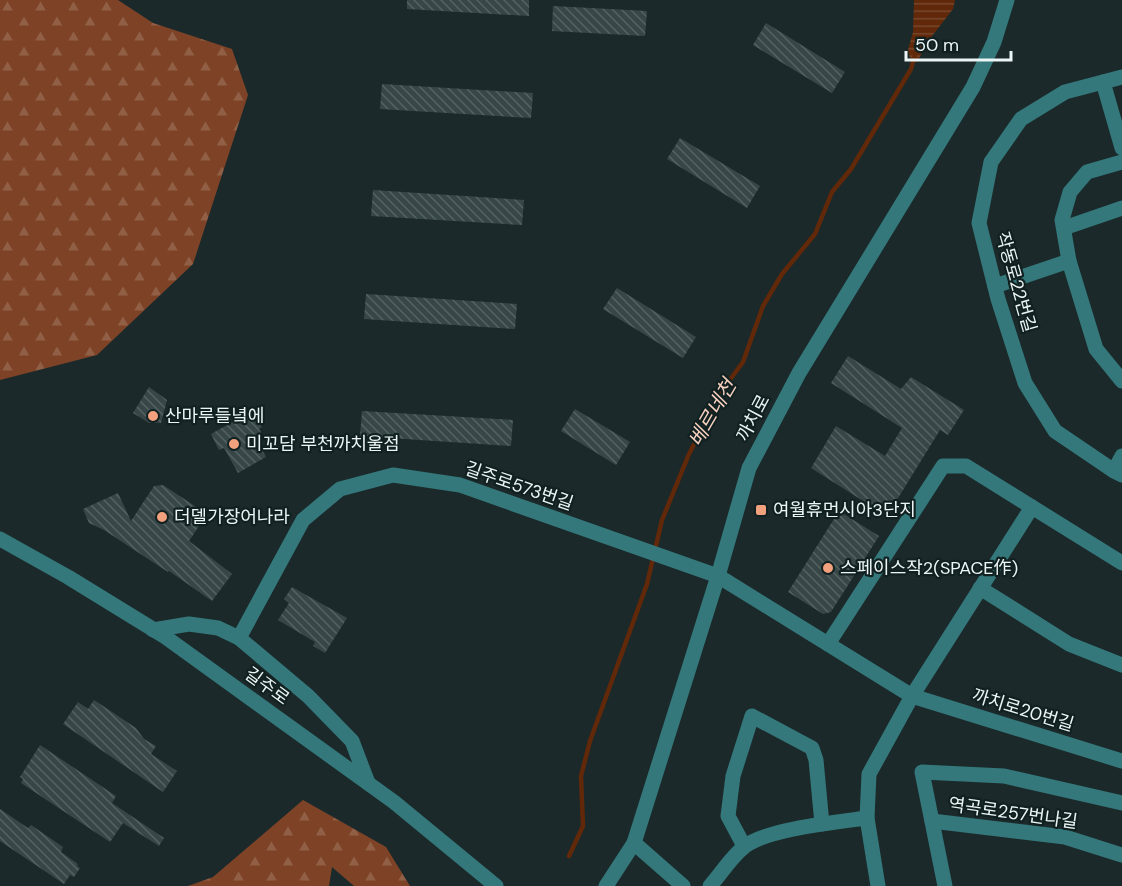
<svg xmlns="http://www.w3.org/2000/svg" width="1122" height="886" viewBox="0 0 1122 886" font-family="'DM Sans','Noto Sans KR',sans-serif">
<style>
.forest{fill:url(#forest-firs)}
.water{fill:url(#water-rules)}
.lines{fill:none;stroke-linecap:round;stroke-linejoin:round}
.stream{stroke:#612809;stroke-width:4.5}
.building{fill:url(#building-back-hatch)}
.minor{stroke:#34787b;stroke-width:15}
.poi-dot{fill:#f1a17d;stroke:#112020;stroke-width:2}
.labels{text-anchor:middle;stroke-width:4.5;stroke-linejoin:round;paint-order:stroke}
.street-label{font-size:18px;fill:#ebf5f5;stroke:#112020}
.poi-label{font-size:18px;fill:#ebf5f5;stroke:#112020;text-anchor:start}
.water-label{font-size:20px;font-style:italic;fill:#f7d1c0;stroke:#112020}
</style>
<defs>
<pattern id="forest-firs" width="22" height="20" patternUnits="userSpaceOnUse" patternTransform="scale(1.5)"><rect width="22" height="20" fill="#7e4326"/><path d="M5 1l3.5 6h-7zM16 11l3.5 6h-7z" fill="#905f46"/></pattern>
<pattern id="water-rules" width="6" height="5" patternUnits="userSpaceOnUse" patternTransform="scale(1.5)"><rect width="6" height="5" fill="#612809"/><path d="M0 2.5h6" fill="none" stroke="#78482d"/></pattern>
<pattern id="building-back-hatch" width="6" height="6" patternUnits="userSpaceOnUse" patternTransform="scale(1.5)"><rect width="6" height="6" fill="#374747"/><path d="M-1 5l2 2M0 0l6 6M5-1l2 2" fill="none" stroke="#546262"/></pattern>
</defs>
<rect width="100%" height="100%" fill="#1b292a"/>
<g class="forest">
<path d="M0 0H118L153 23 232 49 248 95 193 264 97 355 0 380Z"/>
<path d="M303 800 386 847 410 886H354L332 867 329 886H188L213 877Z"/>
</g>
<path class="water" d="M914 0H955L953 9 929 40 917 62 910 58 908 50 913 32Z"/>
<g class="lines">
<path class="stream" d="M569 856 583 826 581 776 590 741 647 584 662 520 689 454 721 392 743 362 763 306 782 274 815 234 832 192 851 169 911 69 915 55"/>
</g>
<g class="building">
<path d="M407 0H529V16L407 9Z"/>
<path d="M553 6 647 11 645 36 552 31Z"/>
<path d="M766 23 845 72 832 93 753 45Z"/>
<path d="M382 84 533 93 531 118 380 109Z"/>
<path d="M680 138 760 186 747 208 667 159Z"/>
<path d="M373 190 524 200 522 225 371 216Z"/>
<path d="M617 288 696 337 683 358 603 309Z"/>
<path d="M366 294 517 304 515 329 364 319Z"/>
<path d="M848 356 901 389 911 377 964 410 948 435 940 430 887 516 811 468 836 426 885 456 902 428 831 383Z"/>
<path d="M149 387 167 400 161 423H149L133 413Z"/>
<path d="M575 409 630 442 616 465 561 431Z"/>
<path d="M252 411 262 427 259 429 262 434 255 437 266 457 238 473 224 448 219 450 211 434Z"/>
<path d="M362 411 513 420 511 446 360 436Z"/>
<path d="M163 485 207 514 189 541 232 574 212 601 169 571 168 572 104 530 89 523 83 509 118 493 131 521 154 486Z"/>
<path d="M839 511 879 536 831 612 823 614 788 592Z"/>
<path d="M292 587 347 618 325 653 313 646 315 642 278 620 289 603 284 599Z"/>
<path d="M94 700 136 728 144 739 156 746 151 754 177 771 163 792 63 724 78 702 88 709Z"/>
<path d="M40 745 116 796 112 803 164 838 159 846 123 823 110 842 21 783 23 779 20 777Z"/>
<path d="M0 809 28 828 31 825 63 847 61 852 78 864 77 866 80 868 74 877 70 875 64 884 0 841Z"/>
</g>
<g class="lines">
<g class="minor">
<path d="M1122 77 1065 92 1021 119 991 162 979 223 998 299 1025 383 1055 431 1114 471 1122 475"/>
<path d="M1103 82 1122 148"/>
<path d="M1122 162 1087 172 1070 192 1062 220 1069 261 1096 349 1122 381"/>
<path d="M1064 228 1122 208"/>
<path d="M995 286 1069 261"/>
<path d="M1114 471 1122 456"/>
<path d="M0 539 68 577 164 636 394 802 496 886"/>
<path d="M980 588 1069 644 1122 665"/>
<path d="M153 630 189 624 218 628 239 638 308 696 352 741 368 783"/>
<path d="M239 638 303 520 340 489 393 475 460 485 718 576 912 696 1122 761"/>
<path d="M828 644 943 466H966L1122 563"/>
<path d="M932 821 1065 837 1122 855"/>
<path d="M634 843 683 886"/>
<path d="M744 846 728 816 733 776 752 716 812 748 816 760 822 824"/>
<path d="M606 886 634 843 718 576 749 468 799 373 973 87 994 42 1007 0"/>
<path d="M710 886C721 874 731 857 744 847 766 829 838 822 867 818"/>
<path d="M878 886 867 818 869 774 912 696 1032 507"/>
<path d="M945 886 922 772 1004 776 1122 803"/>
</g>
</g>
<g class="poi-dot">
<circle cx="153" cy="416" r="6"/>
<circle cx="234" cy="444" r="6"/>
<rect x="755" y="504" width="12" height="12" rx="3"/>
<circle cx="162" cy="517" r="6"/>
<circle cx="828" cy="568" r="6"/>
</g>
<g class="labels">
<g class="street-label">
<text transform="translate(1016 282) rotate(74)" y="6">작동로22번길</text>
<text transform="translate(753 418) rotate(-62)" y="6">까치로</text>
<text transform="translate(519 486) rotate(19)" y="6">길주로573번길</text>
<text transform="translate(267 686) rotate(36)" y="6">길주로</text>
<text transform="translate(1023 710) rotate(17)" y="6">까치로20번길</text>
<text transform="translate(1013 813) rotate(8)" y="6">역곡로257번나길</text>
</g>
<g class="poi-label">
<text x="165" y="422">산마루들녘에</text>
<text x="246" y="450">미꼬담 부천까치울점</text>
<text x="773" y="516">여월휴먼시아3단지</text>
<text x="174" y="523">더델가장어나라</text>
<text x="840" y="574">스페이스작2(SPACE作)</text>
</g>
<g class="water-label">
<text transform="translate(712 413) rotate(-60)" y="7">베르네천</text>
</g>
</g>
<path d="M906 51v9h105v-9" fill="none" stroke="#ebf5f5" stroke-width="3"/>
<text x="915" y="51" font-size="18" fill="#ebf5f5" stroke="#112020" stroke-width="4.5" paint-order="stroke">50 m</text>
</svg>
